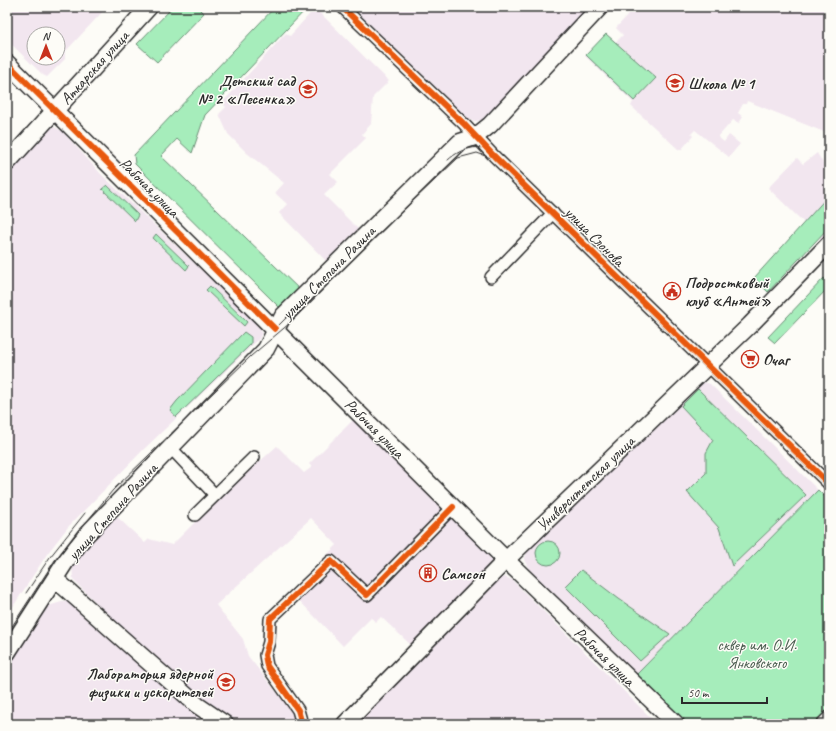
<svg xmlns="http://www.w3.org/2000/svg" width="836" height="731" viewBox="0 0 836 731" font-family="Caveat,sans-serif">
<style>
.built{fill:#f2e6ef;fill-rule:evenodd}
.green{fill:#a6edbb;stroke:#688c73}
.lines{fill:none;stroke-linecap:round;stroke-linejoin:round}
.street-casing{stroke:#2b2b2b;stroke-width:14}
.secondary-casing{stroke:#2b2b2b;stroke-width:19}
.street{stroke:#fdfcf7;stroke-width:11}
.secondary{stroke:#fdfcf7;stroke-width:16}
.tram{stroke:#2b2b2b;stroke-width:1}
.cycleway-casing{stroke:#fdfcf7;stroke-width:8}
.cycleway{stroke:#e8590c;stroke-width:6}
.labels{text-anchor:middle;stroke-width:3;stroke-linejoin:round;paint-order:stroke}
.street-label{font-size:16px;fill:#2b2b2b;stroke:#fdfcf7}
.poi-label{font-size:16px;font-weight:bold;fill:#2b2b2b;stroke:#fdfcf7;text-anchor:start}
.park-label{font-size:16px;fill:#4a5c4f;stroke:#fdfcf7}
</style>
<rect width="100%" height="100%" fill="#fdfcf7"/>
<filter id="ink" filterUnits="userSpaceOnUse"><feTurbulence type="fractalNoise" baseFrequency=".025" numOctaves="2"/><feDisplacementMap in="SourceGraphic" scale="8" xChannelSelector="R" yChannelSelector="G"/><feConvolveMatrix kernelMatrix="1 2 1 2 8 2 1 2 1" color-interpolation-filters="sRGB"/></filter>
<g filter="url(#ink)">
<g class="built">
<path d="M7 7H107L65 52V59L47 77 43 75 7 40ZM34 34H58V58H34Z"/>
<path d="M352 7H590L482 120 476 121 470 120Z"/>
<path d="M629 7H829V134L747 101 746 104H743L738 113 743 117 739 123 733 120 718 137 724 142 729 135 740 144 729 157 695 130 691 134 693 136 681 150 678 149 631 106 633 102 585 56 606 34 616 42 623 35 616 28 628 15 625 12Z"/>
<path d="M315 8 389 81 373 97 371 124 362 134 366 138 330 174 338 182 324 195 362 233 330 265 279 213 287 204 275 193 284 183 247 153 228 134 219 114 226 107 222 103 286 33 290 36Z"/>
<path d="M54 127 62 131 101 174 257 323 262 333 259 339 144 449 68 527 47 554 7 616V172L46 130Z"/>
<path d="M817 153 829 173V235L823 241 768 188 797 158 803 164Z"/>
<path d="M704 382 710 384 818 490 637 674 529 569 524 560 529 548 698 384Z"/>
<path d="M353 420 488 555 491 560 490 567 413 647 381 617 376 622 371 618 343 646 290 591 337 545 311 518 216 605 243 639 248 656 289 708 297 724H236L215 710 118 624 73 580 72 564 90 541 115 515 145 543 149 539 172 545 217 500 277 446 304 473 312 467 309 464Z"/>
<path d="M505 577 512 580 657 724H355L498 580Z"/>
<path d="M65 601 74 605 214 724H7V667L48 606Z"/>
</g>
<g class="green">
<path d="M173 7H198L204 13 157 62 137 44Z"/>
<path d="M275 7H308L205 115 192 153 177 139 161 156 301 291 280 308 135 164 134 155Z"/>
<path d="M606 34 656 78 634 101 586 55Z"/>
<path d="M107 185 138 215 135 221 102 189Z"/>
<path d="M829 195V227L768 292 754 278Z"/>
<path d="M156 234 189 266 186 270 153 238Z"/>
<path d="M824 278 829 282V287L775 343 768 337Z"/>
<path d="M210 286 247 322 244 326 206 290Z"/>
<path d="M244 332 251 337V344L176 417 170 410 177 401Z"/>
<path d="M698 389 806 495 732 566 719 528 687 492 706 473V453L713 440 681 406Z"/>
<path d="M818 490 829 501V708L813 724H688L637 674Z"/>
<circle cx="548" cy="553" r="12"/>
<path d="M581 570 619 599 670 634 640 661 565 586Z"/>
</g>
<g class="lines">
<defs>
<g id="street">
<path d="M342 7 463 123 494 156 829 484"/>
<path d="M491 277 553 213"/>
<path d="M171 448 215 495"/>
<path d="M195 515 254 457"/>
<path d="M302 724 298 710 267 666 265 655 269 642 270 619 331 561 367 595 453 507"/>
<path d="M822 724 829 717"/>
</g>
<g id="secondary">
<path d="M7 63 506 560 676 724"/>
<path d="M7 163 149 7"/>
<path d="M55 579 197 705 225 724"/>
<path d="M7 653 66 561 85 536 266 349 283 316 460 142 475 137 490 125 600 7"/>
<path d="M345 724 506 560 750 325 829 244"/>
</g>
</defs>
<use href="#street" class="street-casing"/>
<use href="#secondary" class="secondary-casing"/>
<use href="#street" class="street"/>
<use href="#secondary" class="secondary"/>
<g class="tram">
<path d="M448 160C463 146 484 142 499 157"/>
<path d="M515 173 632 288"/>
<path d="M275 329 302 302"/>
<path d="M779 432 829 480"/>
<path d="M26 593 50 557 85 513"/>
<path d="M7 634 55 560 113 490 251 356 290 323 372 240 458 158 477 153 491 158 829 489"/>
</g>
<defs>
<g id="cycleway">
<path d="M342 7 463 123 494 156 829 484"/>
<path d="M7 63 275 329"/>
<path d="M302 724 298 710 267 666 265 655 269 642 270 619 331 561 367 595 453 507"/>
</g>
</defs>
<use href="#cycleway" class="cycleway-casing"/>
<use href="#cycleway" class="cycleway"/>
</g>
</g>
<defs>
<symbol id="school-ring" viewBox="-11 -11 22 22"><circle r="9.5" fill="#fdfcf7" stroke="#c8321e" stroke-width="1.5"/><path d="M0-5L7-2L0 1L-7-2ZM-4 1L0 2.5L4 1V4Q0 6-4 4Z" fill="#c8321e"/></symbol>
<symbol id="civic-ring" viewBox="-11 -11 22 22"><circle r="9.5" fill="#fdfcf7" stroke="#c8321e" stroke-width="1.5"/><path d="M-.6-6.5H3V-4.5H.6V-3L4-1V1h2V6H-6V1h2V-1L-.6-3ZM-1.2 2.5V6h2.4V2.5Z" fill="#c8321e"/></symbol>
<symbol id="supermarket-ring" viewBox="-11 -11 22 22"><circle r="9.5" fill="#fdfcf7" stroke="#c8321e" stroke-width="1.5"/><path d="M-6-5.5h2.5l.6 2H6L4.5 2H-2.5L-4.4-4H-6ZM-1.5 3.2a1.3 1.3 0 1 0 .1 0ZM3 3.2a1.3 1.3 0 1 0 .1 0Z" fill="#c8321e"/></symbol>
<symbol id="building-ring" viewBox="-11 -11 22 22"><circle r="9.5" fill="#fdfcf7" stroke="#c8321e" stroke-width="1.5"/><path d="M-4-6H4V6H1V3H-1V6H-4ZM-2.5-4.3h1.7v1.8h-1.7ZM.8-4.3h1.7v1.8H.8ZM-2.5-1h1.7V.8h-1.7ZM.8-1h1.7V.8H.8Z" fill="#c8321e"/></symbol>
<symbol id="university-ring" viewBox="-11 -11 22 22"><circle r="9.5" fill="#fdfcf7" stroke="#c8321e" stroke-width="1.5"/><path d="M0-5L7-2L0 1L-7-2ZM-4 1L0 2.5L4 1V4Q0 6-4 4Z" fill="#c8321e"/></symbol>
</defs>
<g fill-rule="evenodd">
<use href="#school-ring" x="665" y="73" width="20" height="20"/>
<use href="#school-ring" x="298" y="79" width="20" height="20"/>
<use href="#civic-ring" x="662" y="281" width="20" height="20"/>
<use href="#supermarket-ring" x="740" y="349" width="20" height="20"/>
<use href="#building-ring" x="418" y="563" width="20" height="20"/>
<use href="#university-ring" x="216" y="672" width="20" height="20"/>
</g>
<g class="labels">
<g class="street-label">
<text transform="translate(94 67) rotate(-48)" y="6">Аткарская улица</text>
<text transform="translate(150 187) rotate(45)" y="6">Рабочая улица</text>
<text transform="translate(595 236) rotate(45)" y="6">улица Слонова</text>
<text transform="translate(328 272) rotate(-45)" y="6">улица Степана Разина</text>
<text transform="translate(375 428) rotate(45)" y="6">Рабочая улица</text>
<text transform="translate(585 483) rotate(-44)" y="6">Университетская улица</text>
<text transform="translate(112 511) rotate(-48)" y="6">улица Степана Разина</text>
<text transform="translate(605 656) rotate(44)" y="6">Рабочая улица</text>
</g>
<g class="poi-label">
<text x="295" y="86" text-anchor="end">Детский сад<tspan x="295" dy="18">№ 2 «Песенка»</tspan></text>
<text x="688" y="89">Школа № 1</text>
<text x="685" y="288">Подростковый<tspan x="685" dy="18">клуб «Антей»</tspan></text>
<text x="763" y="365">Очаг</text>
<text x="441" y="579">Самсон</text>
<text x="213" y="679" text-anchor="end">Лаборатория ядерной<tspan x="213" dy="18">физики и ускорителей</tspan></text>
</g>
<g class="park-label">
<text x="757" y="650">сквер им. О.И.<tspan x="757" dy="18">Янковского</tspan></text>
</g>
</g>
<rect width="836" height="731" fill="none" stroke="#fdfcf7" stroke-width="24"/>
<rect x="12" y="12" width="812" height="707" fill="none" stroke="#2b2b2b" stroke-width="1.5" filter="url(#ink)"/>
<g transform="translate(46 46)"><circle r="19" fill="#fdfcf7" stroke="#a9a8a5"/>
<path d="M0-3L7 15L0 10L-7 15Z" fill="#c8321e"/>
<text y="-6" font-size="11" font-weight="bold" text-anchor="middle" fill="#2b2b2b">N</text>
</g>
<path d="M682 697v6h85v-6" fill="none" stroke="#2b2b2b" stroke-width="2"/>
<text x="688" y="697" font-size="12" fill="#2b2b2b" stroke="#fdfcf7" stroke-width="3" paint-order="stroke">50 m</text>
</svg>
